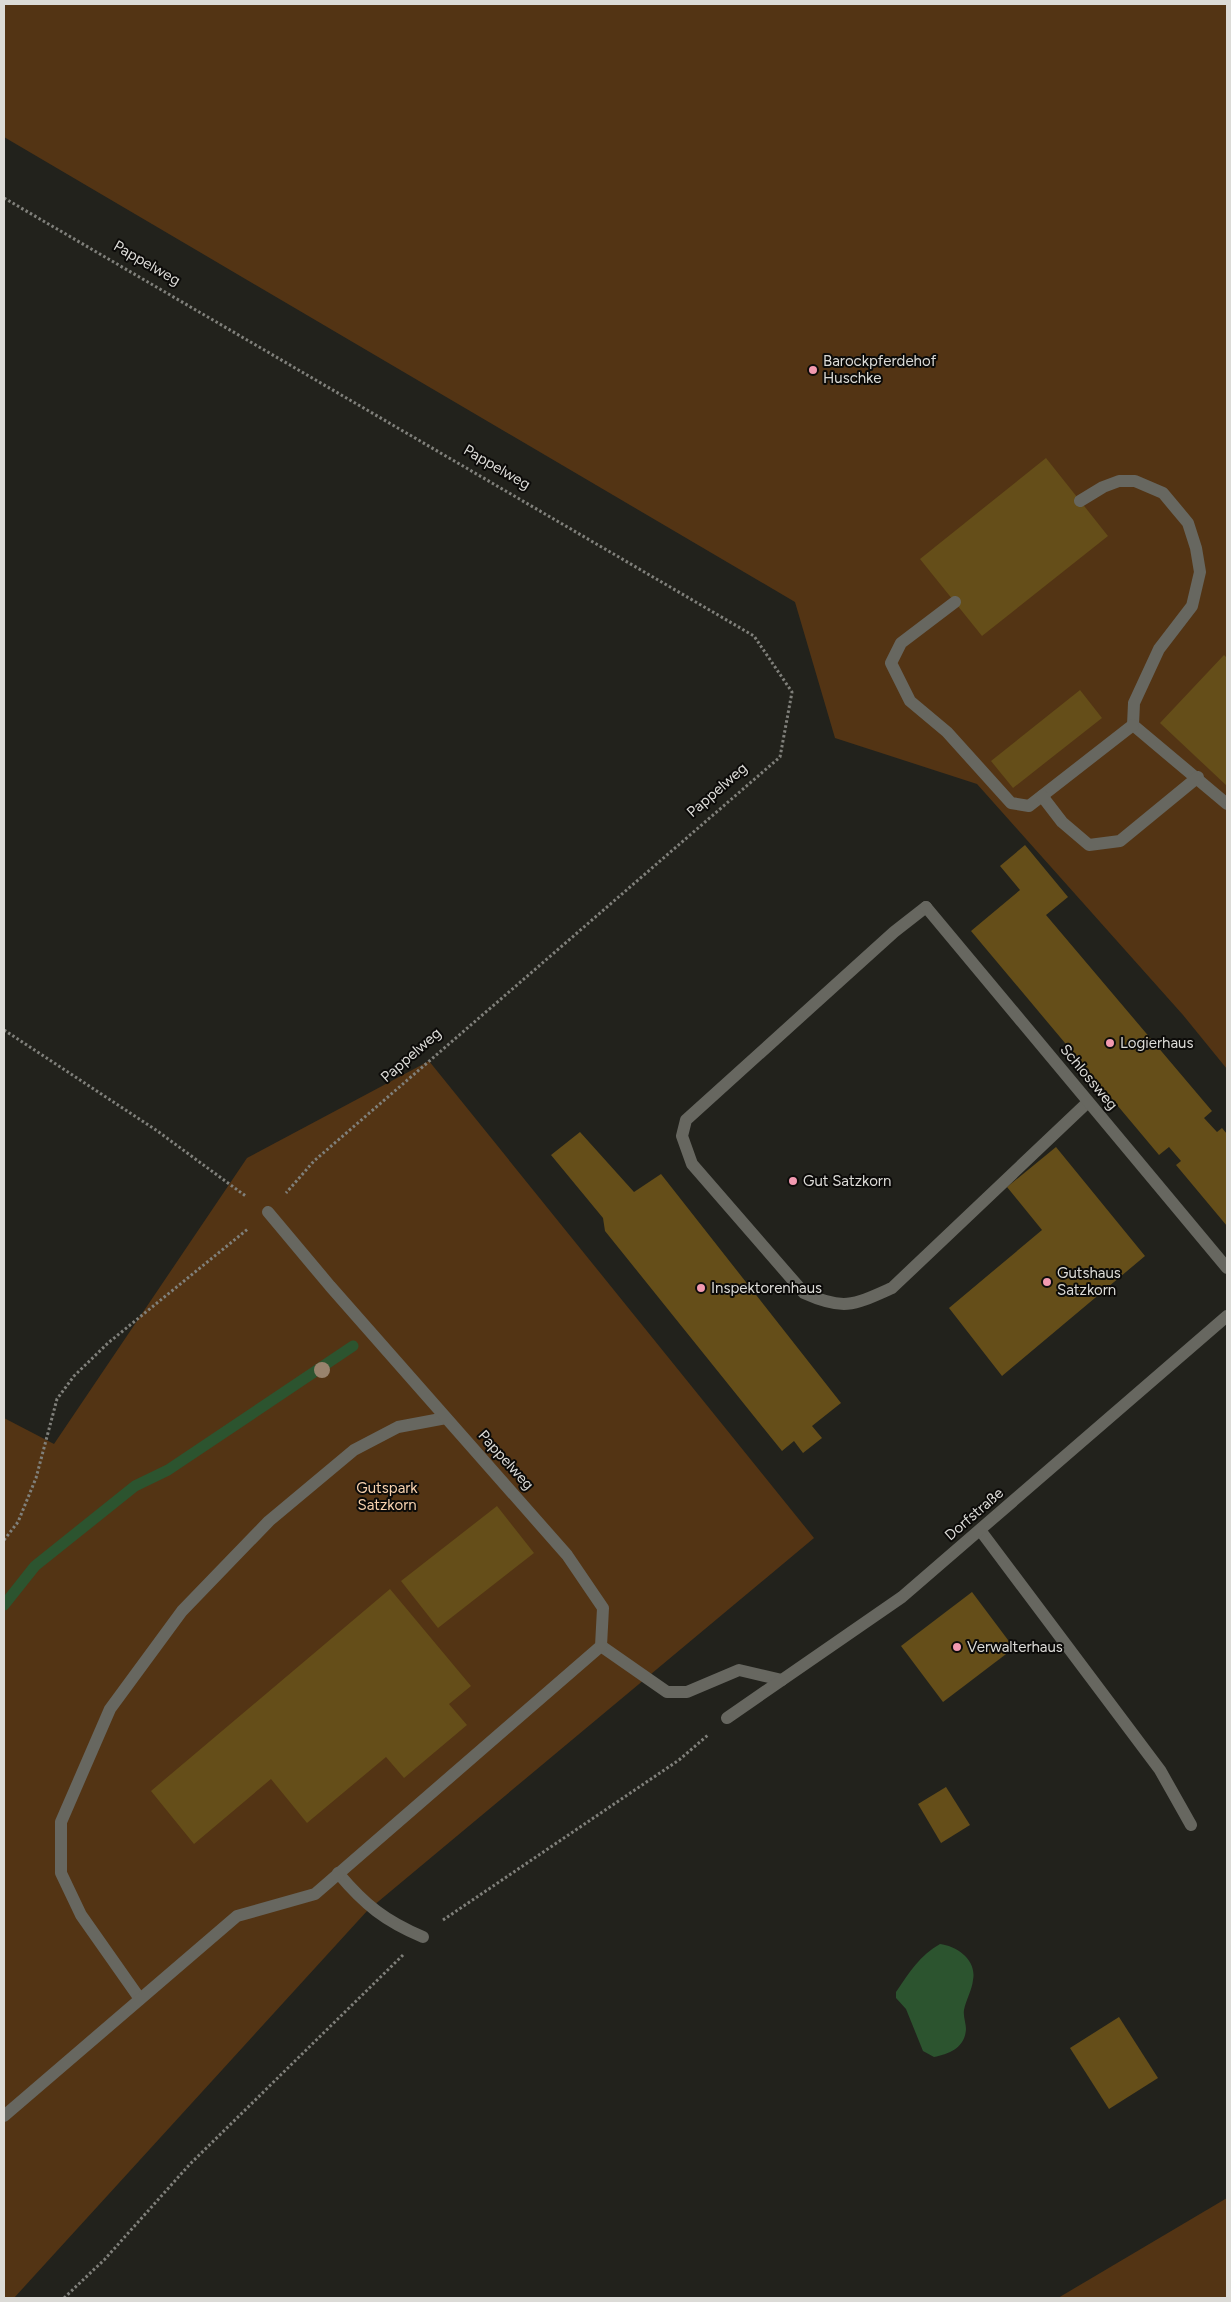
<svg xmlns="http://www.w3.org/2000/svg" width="1231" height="2302" viewBox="0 0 1231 2302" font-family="Figtree,sans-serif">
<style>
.green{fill:#533414}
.water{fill:#2c542f}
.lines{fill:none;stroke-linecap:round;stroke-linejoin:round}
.stream{stroke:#2c542f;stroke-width:11}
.building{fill:#654e19}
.path{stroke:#80807b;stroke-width:3;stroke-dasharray:2.5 2.5;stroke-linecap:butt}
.service{stroke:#676760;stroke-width:12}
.minor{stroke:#676760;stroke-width:12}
.tree{fill:#98836d}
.poi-dot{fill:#f29ab0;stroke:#0c0b09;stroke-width:2}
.labels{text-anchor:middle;stroke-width:4;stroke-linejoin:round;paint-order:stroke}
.street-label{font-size:15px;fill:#dcdbd7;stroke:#0c0b09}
.poi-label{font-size:15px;fill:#dcdbd7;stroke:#0c0b09;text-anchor:start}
.park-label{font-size:15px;fill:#f8d2af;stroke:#0c0b09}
</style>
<rect width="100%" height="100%" fill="#22221c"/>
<g class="green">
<path d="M4 4H1227V1069L1183 1015 977 784 835 738 795 602 4 137Z"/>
<path d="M429 1061 814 1538 367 1911 14 2298H4V1418L54 1444 247 1158Z"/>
<path d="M1227 2198V2298H1058Z"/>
</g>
<path class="water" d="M940 1944C957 1946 977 1960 973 1980 972 1990 966 2000 964 2010 963 2016 966 2023 966 2029 965 2048 949 2054 934 2057L923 2051 906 2009 896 1998V1992C909 1973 920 1955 940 1944Z"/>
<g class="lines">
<path class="stream" d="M4 1605 35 1566 135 1486 168 1470 353 1346"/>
</g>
<g class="building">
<path d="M1046 458 1108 536 982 636 920 559Z"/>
<path d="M1224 655 1227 658V786L1160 723Z"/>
<path d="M1080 690 1102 718 1013 788 991 761Z"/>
<path d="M1025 845 1068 897 1046 915 1212 1111 1204 1118 1217 1132 1222 1128 1227 1134V1226L1176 1165 1181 1161 1169 1147 1159 1155 971 931 1020 890 1000 866Z"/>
<path d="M580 1132 634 1192 661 1174 841 1403 812 1426 822 1438 803 1453 794 1441 782 1451 605 1231 603 1218 551 1155Z"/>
<path d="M1056 1147 1145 1256 1002 1376 949 1308 1042 1230 1007 1187Z"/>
<path d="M497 1506 534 1553 438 1628 401 1581Z"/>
<path d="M390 1589 471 1686 449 1704 467 1725 404 1778 386 1757 307 1823 271 1779 194 1844 151 1791Z"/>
<path d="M972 1592 1014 1648 943 1702 901 1646Z"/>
<path d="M946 1787 970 1825 941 1843 918 1804Z"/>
<path d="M1119 2017 1158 2078 1109 2109 1070 2048Z"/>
</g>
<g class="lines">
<g class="path">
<path d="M4 198 754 636 792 692 780 757 314 1161 286 1193"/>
<path d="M4 1030 156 1130 247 1197"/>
<path d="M4 1540 18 1522 36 1478 57 1399 74 1376 108 1343 249 1228"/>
<path d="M443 1920 679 1760 708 1735"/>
<path d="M64 2298 105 2259 190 2164 403 1955"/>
</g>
<g class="service">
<path d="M1080 501 1103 487 1119 481H1135L1163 493 1188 523 1196 548 1200 572 1192 606 1159 649 1134 703 1133 725 1227 804"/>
<path d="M955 602 901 643 891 663 910 701 947 732 1011 803 1029 806 1133 725"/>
<path d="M1042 796 1062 822 1089 845 1120 841 1198 777"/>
<path d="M926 907 894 932 686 1120 682 1136 692 1164 804 1293C844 1311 854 1305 892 1288L1088 1102"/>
<path d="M980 1530 1160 1770 1191 1825"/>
<path d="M601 1646 667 1692H687L739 1670 782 1680"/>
<path d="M338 1873C365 1905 385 1921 423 1937"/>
<path d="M140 1999 81 1915 61 1873V1822L110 1709 182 1611 269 1521 354 1450 398 1427 446 1418"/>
<path d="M4 2116 237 1916 315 1894 601 1646 603 1608 567 1555 330 1286 268 1212"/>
</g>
<g class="minor">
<path d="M926 907 1227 1268"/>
<path d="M727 1718 902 1597 1227 1316"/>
</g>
</g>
<circle class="tree" cx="322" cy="1370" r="8"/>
<g class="poi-dot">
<circle cx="813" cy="370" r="5"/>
<circle cx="1110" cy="1043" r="5"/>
<circle cx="793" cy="1181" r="5"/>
<circle cx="1047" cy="1282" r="5"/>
<circle cx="701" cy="1288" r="5"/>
<circle cx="957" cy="1647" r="5"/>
</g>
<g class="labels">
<g class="street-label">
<text transform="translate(147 263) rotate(30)" y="5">Pappelweg</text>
<text transform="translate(497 467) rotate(30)" y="5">Pappelweg</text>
<text transform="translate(717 790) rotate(-41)" y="5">Pappelweg</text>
<text transform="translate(411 1055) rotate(-41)" y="5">Pappelweg</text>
<text transform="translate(1089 1077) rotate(50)" y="5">Schlossweg</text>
<text transform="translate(506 1460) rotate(48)" y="5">Pappelweg</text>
<text transform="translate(974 1514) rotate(-41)" y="5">Dorfstraße</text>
</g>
<g class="poi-label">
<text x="823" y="366">Barockpferdehof<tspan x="823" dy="17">Huschke</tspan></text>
<text x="1120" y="1048">Logierhaus</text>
<text x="803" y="1186">Gut Satzkorn</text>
<text x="1057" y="1278">Gutshaus<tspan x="1057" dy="17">Satzkorn</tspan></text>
<text x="711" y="1293">Inspektorenhaus</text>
<text x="967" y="1652">Verwalterhaus</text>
</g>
<g class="park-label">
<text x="387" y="1493">Gutspark<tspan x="387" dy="17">Satzkorn</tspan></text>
</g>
</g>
<rect width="1231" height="2302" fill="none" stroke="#dcdbd7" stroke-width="10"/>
</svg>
